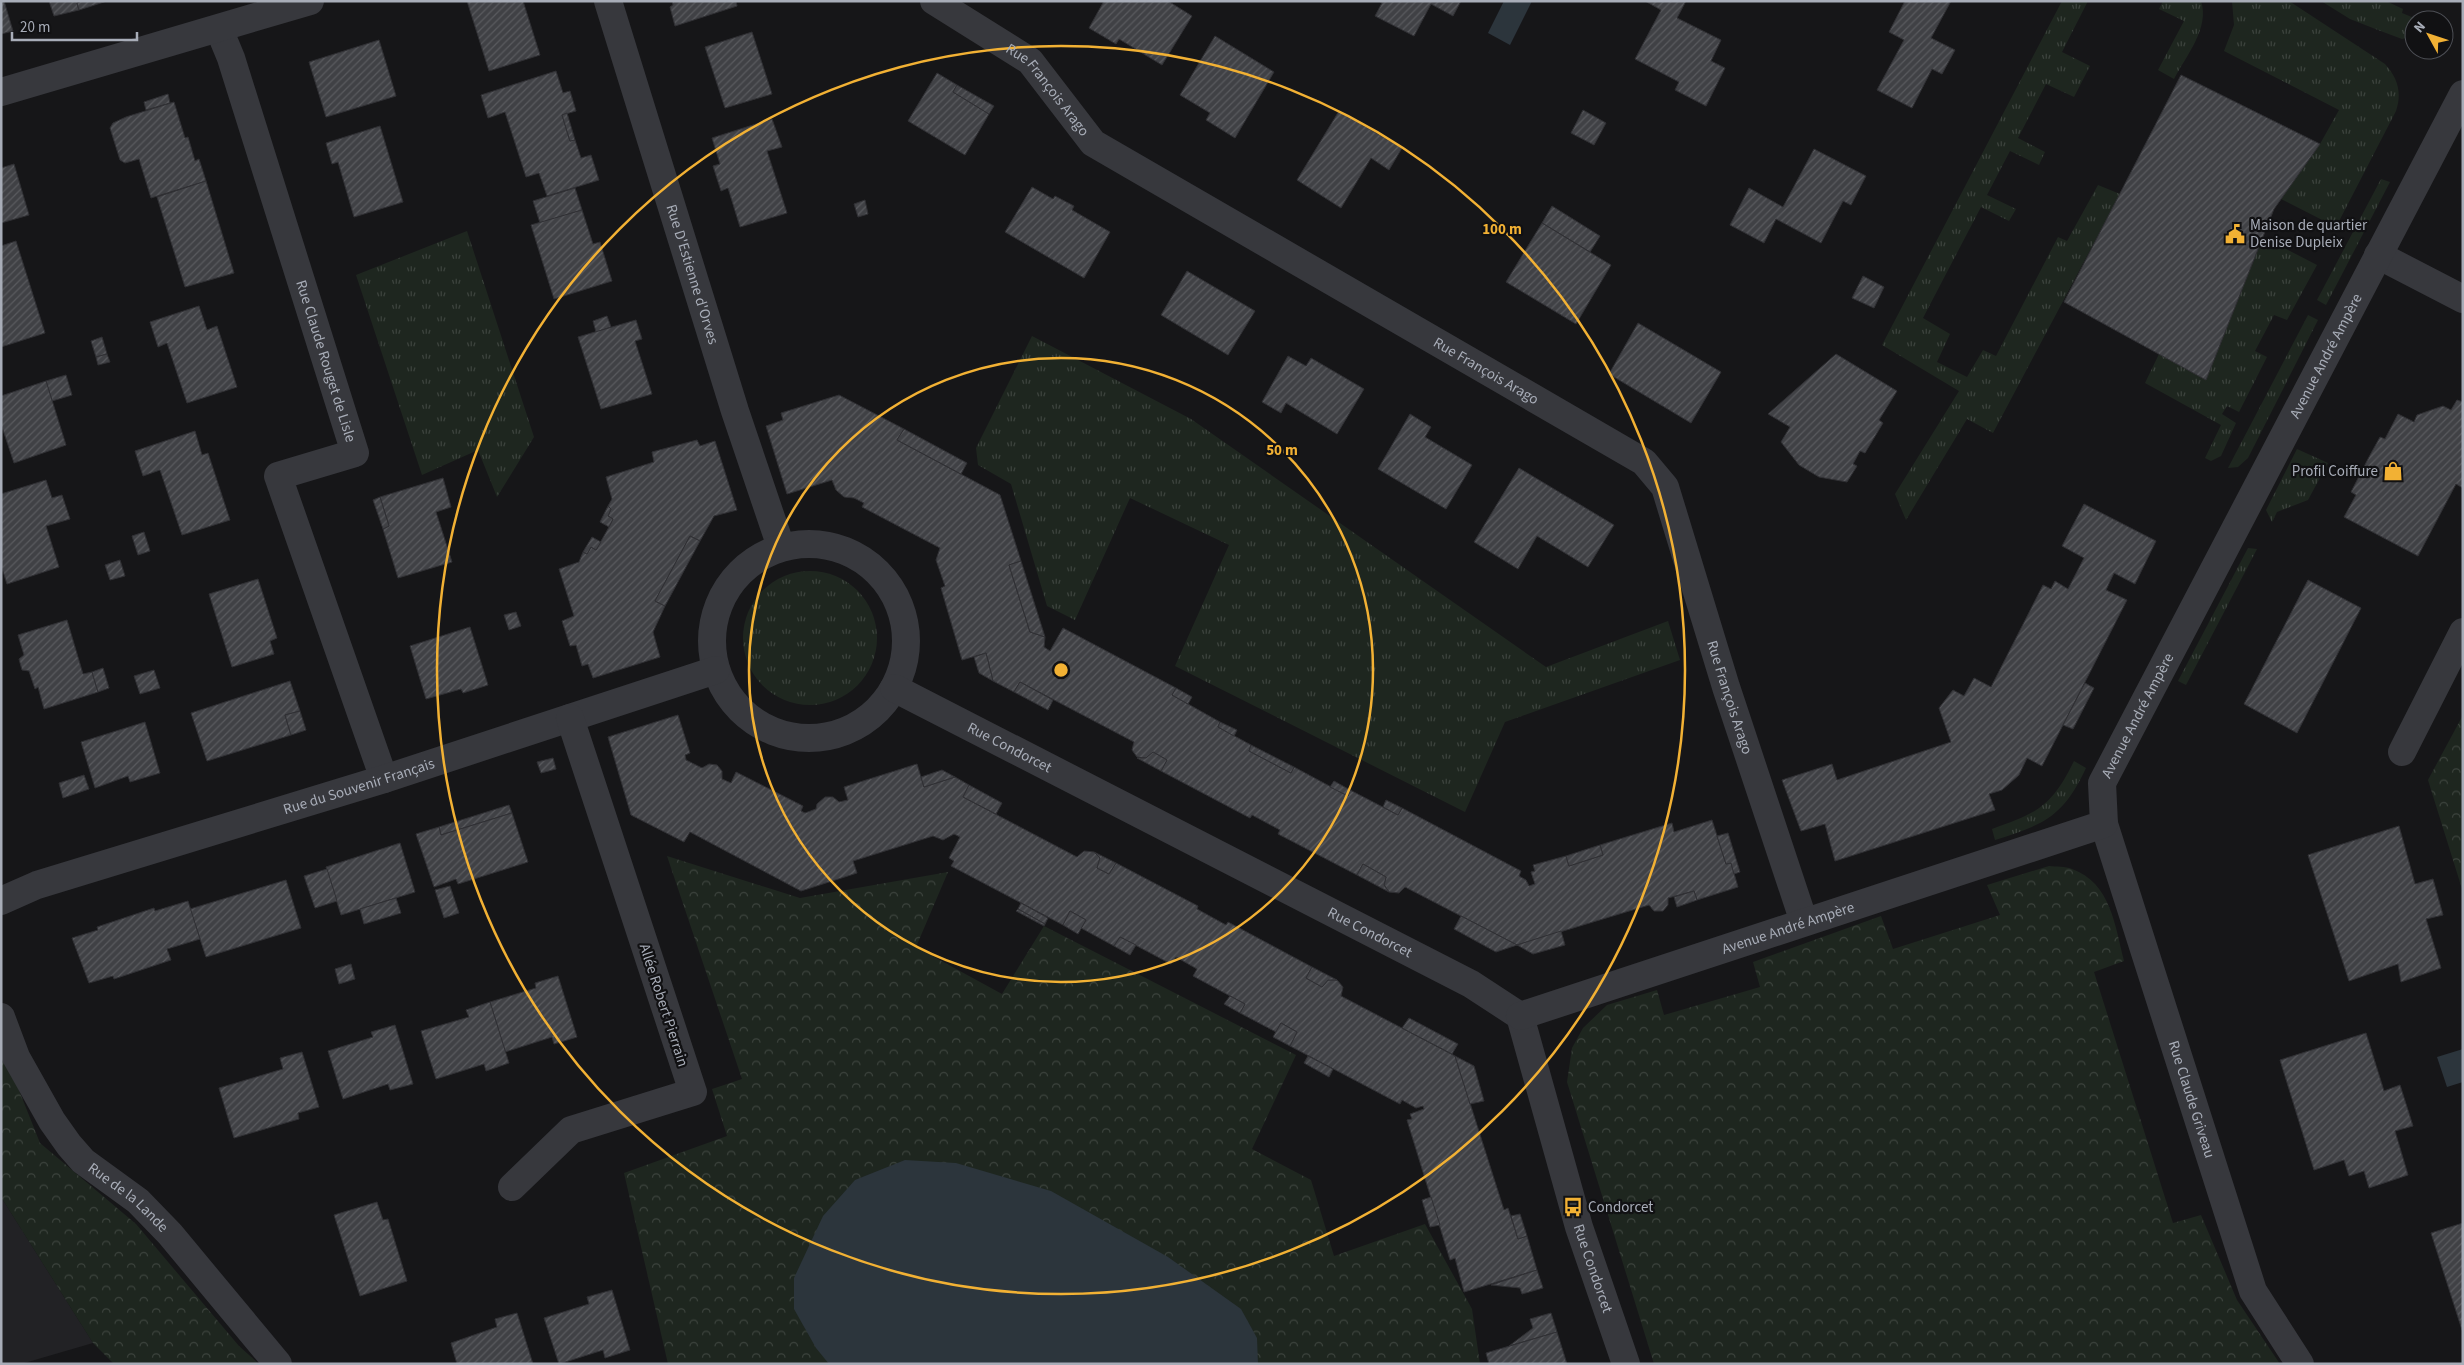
<svg xmlns="http://www.w3.org/2000/svg" width="2464" height="1365" viewBox="0 0 2464 1365" font-family="'Source Sans 3',sans-serif">
<style>
.built{fill:#222225}
.grass{fill:url(#grass-tufts)}
.forest{fill:url(#forest-crowns)}
.water{fill:#2c353c}
.building{fill:url(#building-hatch);stroke:#303034}
.lines{fill:none;stroke-linecap:round;stroke-linejoin:round}
.street{stroke:#37383d;stroke-width:28}
.ring{fill:none;stroke:#f2b134;stroke-width:2.5}
.labels{text-anchor:middle;stroke-width:4.5;stroke-linejoin:round;paint-order:stroke}
.street-label{font-size:15px;fill:#a8adb8;stroke:#111113}
.poi-label{font-size:15px;fill:#a8adb8;stroke:#111113;text-anchor:start}
.centre{fill:#f2b134;stroke:#111113;stroke-width:2.5}
.ring-label{font-size:15px;text-anchor:middle;font-weight:bold;fill:#f2b134;stroke:#111113;stroke-width:4.5;stroke-linejoin:round;paint-order:stroke}
</style>
<defs>
<pattern id="grass-tufts" width="24" height="20" patternUnits="userSpaceOnUse" patternTransform="scale(1.25)"><rect width="24" height="20" fill="#1e261f"/><path d="M3 7l-1-3M5 7V3M7 7l1-3M15 17l-1-3M17 17v-4M19 17l1-3" fill="none" stroke="#3c433d"/></pattern>
<pattern id="forest-crowns" width="20" height="18" patternUnits="userSpaceOnUse" patternTransform="scale(1.25)"><rect width="20" height="18" fill="#1e261f"/><path d="M2 6a3 3 0 1 1 6 0M12 15a3 3 0 1 1 6 0" fill="none" stroke="#3c433d"/></pattern>
<pattern id="building-hatch" width="6" height="6" patternUnits="userSpaceOnUse" patternTransform="scale(1.25)"><rect width="6" height="6" fill="#404145"/><path d="M-1 1l2-2M0 6l6-6M5 7l2-2" fill="none" stroke="#595a5e"/></pattern>
</defs>
<rect width="100%" height="100%" fill="#161618"/>
<path class="built" d="M1 1197 93 1343 21 1364H1Z"/>
<g class="grass">
<path d="M2062 1H2088L2062 52 2090 66 2074 97 2046 84 2018 138 2045 152 2039 165 2010 151 1987 195 2016 209 2009 221 1981 207 1923 318 1950 334 1937 362 1967 377 1983 350 1996 356 2058 237 2067 241 2098 185 2120 194 1993 433 1967 419 1906 520 1895 494 1959 391 1882 345Z"/>
<path d="M2163 1H2201C2210 28 2186 56 2174 79L2158 70 2184 21 2159 9Z"/>
<path d="M2232 1H2289L2385 64C2398 78 2402 93 2396 111L2336 227 2281 199 2320 144 2339 110 2224 51 2234 25Z"/>
<path d="M2321 1H2386L2403 9 2402 13 2419 20H2414V36L2402 39 2378 30 2350 19Z"/>
<path d="M2381 179 2390 182 2326 305 2317 300Z"/>
<path d="M467 231 534 437 497 497 478 450 422 475 356 275Z"/>
<path d="M2263 237 2317 265 2287 320 2274 315 2255 351 2267 357 2239 412 2227 406 2222 414 2236 423 2221 456 2211 461 2205 458 2221 425 2145 383 2159 354 2206 380Z"/>
<path d="M2308 315 2318 320 2248 458 2238 467 2228 468Z"/>
<path d="M1032 336 1191 419 1546 667 1668 621 1680 660 1505 722 1465 812 1175 666 1229 545 1130 498 1075 620 1047 606 1011 484 978 465 976 448Z"/>
<path d="M2297 449 2328 463 2308 500 2277 512 2272 522 2266 510Z"/>
<path d="M2248 548 2257 549 2186 685 2178 681Z"/>
<circle cx="810" cy="638" r="67"/>
<path d="M2074 761 2086 768C2063 817 2045 824 1995 840L1992 829C2038 813 2052 806 2074 761Z"/>
</g>
<g class="forest">
<path d="M2463 715V892L2428 780Z"/>
<path d="M667 856 800 898 948 872 916 947 1002 994 1044 926 1296 1055 1252 1149 1311 1180 1334 1256 1425 1224 1472 1309 1480 1364H668L624 1173 727 1136 712 1089 742 1079Z"/>
<path d="M2049 866C2056 867 2065 866 2072 869 2111 883 2115 926 2124 961L2094 972 2173 1223 2201 1215 2237 1300 2280 1364H1654L1567 1082 1572 1048 1583 1028 1607 1005 1657 990 1664 1015 1760 987 1753 962 1881 916 1893 949 2000 915 1987 885Z"/>
<path d="M1 1045 40 1143 136 1224 239 1346 259 1364H114L93 1343 1 1197Z"/>
</g>
<g class="water">
<path d="M1504 1H1532L1510 45 1488 33Z"/>
<path d="M2463 1049V1082L2447 1087 2437 1057Z"/>
<path d="M905 1160 956 1163 1051 1191 1168 1257 1241 1309 1257 1338 1258 1364H829L816 1348 794 1309V1278L823 1216 855 1180Z"/>
</g>
<g class="building">
<path d="M1 1H4L13 31 1 34Z"/>
<path d="M49 1H82L77 3 79 10 54 16Z"/>
<path d="M82 1H107L79 10 77 3Z"/>
<path d="M467 1H523L540 55 489 71Z"/>
<path d="M672 1H736L737 6 675 26 670 7 673 5Z"/>
<path d="M1104 1H1168L1192 16 1162 65 1119 39 1116 44 1089 28Z"/>
<path d="M1379 1H1461L1453 16 1431 4 1414 36 1375 16 1382 3Z"/>
<path d="M1645 1H1686L1677 18 1721 40 1711 61 1725 68 1706 106 1675 90 1679 82 1635 59 1661 10Z"/>
<path d="M1905 1H1951L1931 38 1955 50 1942 74 1932 69 1912 108 1877 90 1904 40 1889 32Z"/>
<path d="M752 32 772 94 725 108 705 47Z"/>
<path d="M1215 36 1274 72 1235 138 1206 120 1210 113 1180 95Z"/>
<path d="M379 40 396 96 326 117 309 62Z"/>
<path d="M556 71 563 93 570 91 576 111 562 115 570 141 575 140 581 158 591 155 599 180 547 196 539 173 526 177 505 112 488 118 481 95Z"/>
<path d="M937 73 957 85 953 92 989 114 965 155 908 121Z"/>
<path d="M2181 75 2320 144 2274 209 2206 380 2064 302Z"/>
<path d="M957 85 994 106 989 114 953 92Z"/>
<path d="M168 94 170 103 146 110 144 102Z"/>
<path d="M174 102 185 138 188 137 195 161 199 159 206 181 151 198 139 159 125 163 120 160 110 128 113 123 126 117Z"/>
<path d="M1583 110 1606 123 1594 145 1571 133Z"/>
<path d="M1339 111 1402 148 1389 170 1371 158 1341 208 1297 180Z"/>
<path d="M567 113 575 140 570 141 562 115Z"/>
<path d="M772 119 782 147 767 151 787 213 740 227 728 188 721 191 713 166 720 164 712 138Z"/>
<path d="M380 126 403 202 354 217 338 162 332 164 326 143Z"/>
<path d="M1814 149 1866 176 1851 205 1843 201 1821 243 1776 219 1764 243 1730 225 1749 188 1783 207Z"/>
<path d="M14 164 29 215 1 223V168Z"/>
<path d="M206 181 234 273 185 287 157 197Z"/>
<path d="M1032 187 1053 199 1055 196 1074 206 1072 210 1110 232 1084 278 1005 232Z"/>
<path d="M575 188 582 210 540 223 533 201Z"/>
<path d="M865 200 868 214 858 217 854 204Z"/>
<path d="M1552 206 1600 236 1590 252 1542 223Z"/>
<path d="M582 210 593 244 600 242 612 281 554 299 531 225Z"/>
<path d="M1542 223 1611 265 1576 324 1506 282Z"/>
<path d="M16 241 45 333 1 347V246Z"/>
<path d="M1187 271 1255 311 1228 355 1161 315Z"/>
<path d="M1863 276 1884 287 1874 308 1852 298Z"/>
<path d="M199 306 207 330 217 326 237 387 187 403 167 343 158 347 150 322Z"/>
<path d="M607 316 611 327 596 332 593 321Z"/>
<path d="M636 320 642 339 635 341 652 394 601 409 578 337Z"/>
<path d="M1638 323 1721 372 1691 423 1609 374Z"/>
<path d="M102 337 107 354 96 357 91 341Z"/>
<path d="M107 354 110 362 98 365 96 357Z"/>
<path d="M1836 354 1897 391 1879 420 1883 423 1865 453 1860 451 1853 464 1857 466 1847 482 1819 477 1799 465 1781 442 1790 427 1768 414Z"/>
<path d="M1288 356 1306 366 1311 358 1364 389 1337 434 1286 403 1281 413 1262 402Z"/>
<path d="M66 375 72 395 52 401 46 381Z"/>
<path d="M46 381 66 445 14 463 1 424V396Z"/>
<path d="M839 395 904 429 897 440 1000 495 1021 561 1009 565 1030 632 1045 637 1044 647 1050 651 1063 628 1176 688 1172 695 1220 722 1218 727 1251 745 1249 751 1291 773 1294 767 1348 796 1350 790 1398 815 1402 808 1521 871 1519 876 1526 880 1529 886 1535 884 1531 872 1535 871 1533 865 1566 856 1569 866 1603 855 1600 845 1672 823 1674 832 1712 820 1726 864 1731 863 1738 887 1697 900 1694 891 1668 898V905L1663 911H1654L1649 905 1517 945 1405 887 1399 893 1389 892 1384 885 1386 877 1363 864 1357 875 1278 834 1280 830 1252 815 1250 818 1161 771 1167 760 1153 752 1146 758 1137 757 1132 750 1134 742 1020 682 1014 692 993 681 986 653 962 660 941 588 945 586 936 560 940 548 862 507 864 503 854 498 844 497 836 490 832 480 787 494 766 426 783 420 781 413Z"/>
<path d="M2457 400 2463 402V488L2456 484 2418 556 2344 517 2356 495 2351 492 2369 457 2380 437 2385 439 2398 414 2414 422 2417 415 2443 406 2451 410Z"/>
<path d="M1410 414 1431 427 1425 437 1472 465 1446 509 1378 469Z"/>
<path d="M904 429 967 463 961 474 897 440Z"/>
<path d="M195 431 202 455 208 453 230 520 182 535 160 470 143 476 135 451Z"/>
<path d="M697 440 700 446 715 441 737 510 714 516 700 541 690 536 655 601 665 606 653 632 660 657 593 678 588 664 582 666 576 645 570 646 562 621 574 616 559 569 579 562 583 552 587 554 591 547 596 550 609 527 613 519 608 516 611 509 608 506 612 499 606 477 654 462 652 452Z"/>
<path d="M1519 468 1614 525 1588 567 1537 536 1518 569 1474 542Z"/>
<path d="M443 478 451 507 436 512 452 562 398 578 383 529 389 526 380 497Z"/>
<path d="M46 480 52 498 62 495 70 519 46 526 59 567 7 584 1 565V494Z"/>
<path d="M380 497 389 526 383 529 373 500Z"/>
<path d="M2084 504 2156 541 2135 584 2114 573 2106 590 2127 600 2042 766 2027 758 2019 775 2002 790 1989 794 1995 810 1835 861 1825 824 1801 831 1782 780 1832 764 1837 780 1951 742 1939 708 1953 690 1964 696 1974 678 1991 687 2043 585 2051 589 2055 581 2068 589 2084 558 2062 546Z"/>
<path d="M608 506 611 509 608 516 613 519 609 527 600 522Z"/>
<path d="M144 532 150 551 138 555 132 536Z"/>
<path d="M690 536 700 541 665 606 655 601Z"/>
<path d="M592 537 601 542 596 550 591 547 587 554 583 552Z"/>
<path d="M120 560 125 576 110 580 105 565Z"/>
<path d="M1021 561 1045 637 1030 632 1009 565Z"/>
<path d="M258 579 277 638 270 641 274 654 232 667 209 594Z"/>
<path d="M2308 580 2361 608 2297 733 2244 704Z"/>
<path d="M516 612 521 626 509 630 504 615Z"/>
<path d="M67 620 83 674 92 672 98 692 44 709 38 687 35 689 29 671 22 670 19 659 24 655 18 635Z"/>
<path d="M470 627 488 685 463 693 461 689 426 699 410 646Z"/>
<path d="M986 653 993 681 979 673 974 657Z"/>
<path d="M103 668 109 688 98 692 92 672Z"/>
<path d="M154 670 160 688 140 694 134 676Z"/>
<path d="M290 681 300 711 285 715 291 735 207 761 191 713Z"/>
<path d="M1020 682 1053 700 1048 710 1014 692Z"/>
<path d="M2085 683 2094 688 2073 729 2063 725Z"/>
<path d="M1176 688 1192 697 1188 704 1172 695Z"/>
<path d="M300 711 306 730 291 735 285 715Z"/>
<path d="M678 715 690 753 685 755 686 760 702 768 709 764 717 765 722 771V779L731 783 736 772 803 806 801 811 805 813 816 809 817 804 825 797H833L839 802 848 800 844 787 917 764 924 787 955 777 969 785 963 797 1077 857 1084 851 1094 852 1100 858 1097 868 1109 874 1116 863 1198 906 1197 909 1226 925 1228 922 1312 967 1306 978 1322 987 1328 980H1337L1343 987 1341 996 1455 1056 1504 1210 1508 1208 1518 1239 1527 1236 1537 1270 1464 1292 1455 1258 1450 1260 1407 1120 1412 1119 1410 1114 1424 1109 1423 1106 1416 1108 1402 1100 1400 1104 1290 1046 1297 1032 1281 1023 1276 1032 1240 1013 1245 1004 1193 976 1197 969 1176 957 1171 964 1120 937 1114 946 1081 928 1086 920 1070 911 1063 925 951 866 954 861 949 858 960 837 954 834 943 840 933 836 853 861 857 873 801 891 690 832 684 842 631 815 608 737Z"/>
<path d="M145 722 160 773 130 782 128 776 95 788 81 742Z"/>
<path d="M1220 722 1237 730 1234 736 1218 727Z"/>
<path d="M1251 745 1294 767 1291 773 1249 751Z"/>
<path d="M1153 752 1167 760 1161 771 1137 758H1146Z"/>
<path d="M553 758 556 769 541 773 537 762Z"/>
<path d="M942 770 955 777 924 787 921 777Z"/>
<path d="M84 775 89 789 63 798 59 783Z"/>
<path d="M1334 781 1350 790 1348 796 1330 787Z"/>
<path d="M969 785 1002 803 996 814 963 797Z"/>
<path d="M1386 800 1402 808 1398 815 1383 807Z"/>
<path d="M509 805 512 813 441 835 439 827Z"/>
<path d="M512 813 528 862 458 884 456 879 434 887 416 834 439 827 441 835Z"/>
<path d="M2399 826 2415 884 2433 879 2443 915 2426 919 2441 968 2401 982 2398 964 2349 981 2308 855Z"/>
<path d="M1728 833 1740 872 1734 874 1731 863 1726 864 1717 836Z"/>
<path d="M400 843 415 892 341 915 326 867Z"/>
<path d="M1600 845 1603 855 1569 866 1566 856Z"/>
<path d="M1094 852 1116 863 1109 874 1097 868 1100 858Z"/>
<path d="M1363 864 1386 877 1384 885 1389 892 1357 875Z"/>
<path d="M327 869 337 901 315 908 304 876Z"/>
<path d="M286 880 301 928 206 957 190 909Z"/>
<path d="M450 886 459 913 444 918 435 890Z"/>
<path d="M1694 891 1697 900 1677 907 1674 897Z"/>
<path d="M396 898 401 913 364 924 360 909Z"/>
<path d="M188 901 200 939 167 949 171 960 114 979 113 976 89 983 72 938 98 930 97 927 154 908 155 911Z"/>
<path d="M1021 903 1048 918 1045 924 1018 909Z"/>
<path d="M1018 909 1045 924 1044 926 1016 911Z"/>
<path d="M1070 911 1086 920 1078 934 1063 925Z"/>
<path d="M1461 916 1517 945 1496 952 1454 929Z"/>
<path d="M1561 931 1565 945 1533 954 1517 945Z"/>
<path d="M1120 937 1136 945 1130 955 1114 946Z"/>
<path d="M351 964 355 979 339 984 335 969Z"/>
<path d="M1312 967 1337 980H1328L1322 987 1306 978Z"/>
<path d="M558 976 577 1037 554 1044 552 1037 505 1052 490 1002 536 988 535 983Z"/>
<path d="M1230 996 1245 1004 1240 1013 1224 1004Z"/>
<path d="M490 1002 509 1063 486 1071 484 1064 436 1079 421 1031 469 1017 466 1010Z"/>
<path d="M1409 1018 1458 1044 1452 1054 1402 1028Z"/>
<path d="M1281 1023 1297 1032 1290 1046 1273 1037Z"/>
<path d="M395 1025 413 1084 390 1090 388 1084 343 1099 328 1051 373 1037 371 1032Z"/>
<path d="M2366 1033 2384 1091 2400 1085 2413 1126 2395 1131 2408 1175 2369 1188 2364 1171 2349 1176 2344 1160 2314 1170 2280 1060Z"/>
<path d="M302 1052 319 1107 298 1113 299 1119 234 1138 219 1088 283 1069 280 1058Z"/>
<path d="M1308 1056 1333 1069 1329 1077 1304 1063Z"/>
<path d="M1455 1056 1474 1066 1484 1101 1470 1104Z"/>
<path d="M1431 1197 1440 1225 1430 1227 1422 1200Z"/>
<path d="M377 1202 383 1220 388 1219 407 1281 360 1296 334 1215Z"/>
<path d="M1520 1214 1527 1236 1518 1239 1511 1216Z"/>
<path d="M2463 1223V1333L2431 1233Z"/>
<path d="M1537 1270 1543 1288 1522 1294 1520 1288 1491 1285Z"/>
<path d="M612 1290 630 1350 605 1358 603 1350 559 1364 544 1318 589 1304 587 1297Z"/>
<path d="M517 1313 533 1364H457L451 1343 497 1327 495 1319Z"/>
<path d="M1551 1313 1557 1332 1509 1346 1533 1328 1530 1319Z"/>
<path d="M1557 1332 1567 1364H1489L1486 1353Z"/>
</g>
<g class="lines">
<g class="street">
<path id="s1" d="M608 1 735 411 781 547"/>
<path id="s2" d="M934 1 1030 61 1093 143 1644 462 1665 487 1726 687 1804 922"/>
<path id="s3" d="M219 29 231 58 355 453 278 476 384 779"/>
<path d="M1 92 310 1"/>
<path d="M2378 255 2463 299"/>
<circle cx="809" cy="641" r="97"/>
<path id="s4" d="M894 688 1471 984 1520 1016 1579 1227 1626 1364"/>
<path d="M2402 752 2463 632"/>
<path id="s5" d="M2104 824 2253 1291 2300 1364"/>
<path id="s6" d="M1 901 37 885 384 779 716 670"/>
<path id="s7" d="M1520 1016 2104 824 2102 783 2463 94"/>
<path id="s8" d="M1 1017 16 1057 52 1121 69 1145 83 1161 138 1201 170 1234 278 1364"/>
<path d="M512 1187 571 1130 693 1092 570 718"/>
</g>
</g>
<g class="ring">
<circle cx="1061" cy="670" r="312"/>
<circle cx="1061" cy="670" r="624"/>
</g>
<defs>
<symbol id="civic-bare" viewBox="-9 -9 18 18"><path d="M-.6-6.5H3V-4.5H.6V-3L4-1V1h2V6H-6V1h2V-1L-.6-3ZM-1.2 2.5V6h2.4V2.5Z" fill="#f2b134" stroke="#111113" stroke-width="2.5" paint-order="stroke"/></symbol>
<symbol id="shop-bare" viewBox="-9 -9 18 18"><path d="M-5-2.5h2.3a2.7 3.5 0 0 1 5.4 0H5L5.5 6h-11ZM-1.5-2.5h3a1.5 2.3 0 0 0-3 0Z" fill="#f2b134" stroke="#111113" stroke-width="2.5" paint-order="stroke"/></symbol>
<symbol id="bus-bare" viewBox="-9 -9 18 18"><path d="M-5-6H5V4H4V6H2V4H-2V6H-4V4H-5ZM-3.5-4V0h7V-4ZM-3.5 1.2v1.5H-2V1.2ZM2 1.2v1.5H3.5V1.2Z" fill="#f2b134" stroke="#111113" stroke-width="2.5" paint-order="stroke"/></symbol>
</defs>
<g fill-rule="evenodd">
<use href="#civic-bare" x="2221" y="220" width="28" height="28"/>
<use href="#shop-bare" x="2379" y="457" width="28" height="28"/>
<use href="#bus-bare" x="1559" y="1193" width="28" height="28"/>
</g>
<g class="labels">
<g class="street-label">
<text dy="5" stroke="none"><textPath href="#s2" startOffset="146">Rue François Arago</textPath></text>
<text dy="5" stroke="none"><textPath href="#s1" startOffset="286">Rue D'Estienne d'Orves</textPath></text>
<text dy="5" stroke="none"><textPath href="#s7" startOffset="1138">Avenue André Ampère</textPath></text>
<text dy="5" stroke="none"><textPath href="#s3" startOffset="349">Rue Claude Rouget de Lisle</textPath></text>
<text dy="5" stroke="none"><textPath href="#s2" startOffset="671">Rue François Arago</textPath></text>
<text dy="5" stroke="none"><textPath href="#s2" startOffset="1106">Rue François Arago</textPath></text>
<text dy="5" stroke="none"><textPath href="#s7" startOffset="732">Avenue André Ampère</textPath></text>
<text dy="5" stroke="none"><textPath href="#s4" startOffset="130">Rue Condorcet</textPath></text>
<text dy="5" stroke="none"><textPath href="#s6" startOffset="376">Rue du Souvenir Français</textPath></text>
<text dy="5" stroke="none"><textPath href="#s7" startOffset="282">Avenue André Ampère</textPath></text>
<text dy="5" stroke="none"><textPath href="#s4" startOffset="535">Rue Condorcet</textPath></text>
<text transform="translate(664 1005) rotate(72)" y="5">Allée Robert Pierrain</text>
<text dy="5" stroke="none"><textPath href="#s5" startOffset="289">Rue Claude Griveau</textPath></text>
<text dy="5" stroke="none"><textPath href="#s8" startOffset="225">Rue de la Lande</textPath></text>
<text dy="5" stroke="none"><textPath href="#s4" startOffset="970">Rue Condorcet</textPath></text>
</g>
<g class="poi-label">
<text x="2250" y="230">Maison de quartier<tspan x="2250" dy="17">Denise Dupleix</tspan></text>
<text x="2378" y="476" text-anchor="end">Profil Coiffure</text>
<text x="1588" y="1212">Condorcet</text>
</g>
</g>
<circle cx="1061" cy="670" r="8" class="centre"/>
<g class="ring-label">
<text x="1502" y="234">100 m</text>
<text x="1282" y="455">50 m</text>
</g>
<rect width="2464" height="1365" fill="none" stroke="#a8adb8" stroke-width="5"/>
<g transform="translate(2429 35) rotate(310)"><circle r="24" fill="#111113" stroke="#4d4f55"/>
<path d="M0-4L9 19L0 12L-9 19Z" fill="#f2b134"/>
<text y="-8" font-size="14" font-weight="bold" text-anchor="middle" fill="#a8adb8">N</text>
</g>
<path d="M12 32v8h125v-8" fill="none" stroke="#a8adb8" stroke-width="2.5"/>
<text x="20" y="32" font-size="15" fill="#a8adb8" stroke="#111113" stroke-width="4" paint-order="stroke">20 m</text>
</svg>
